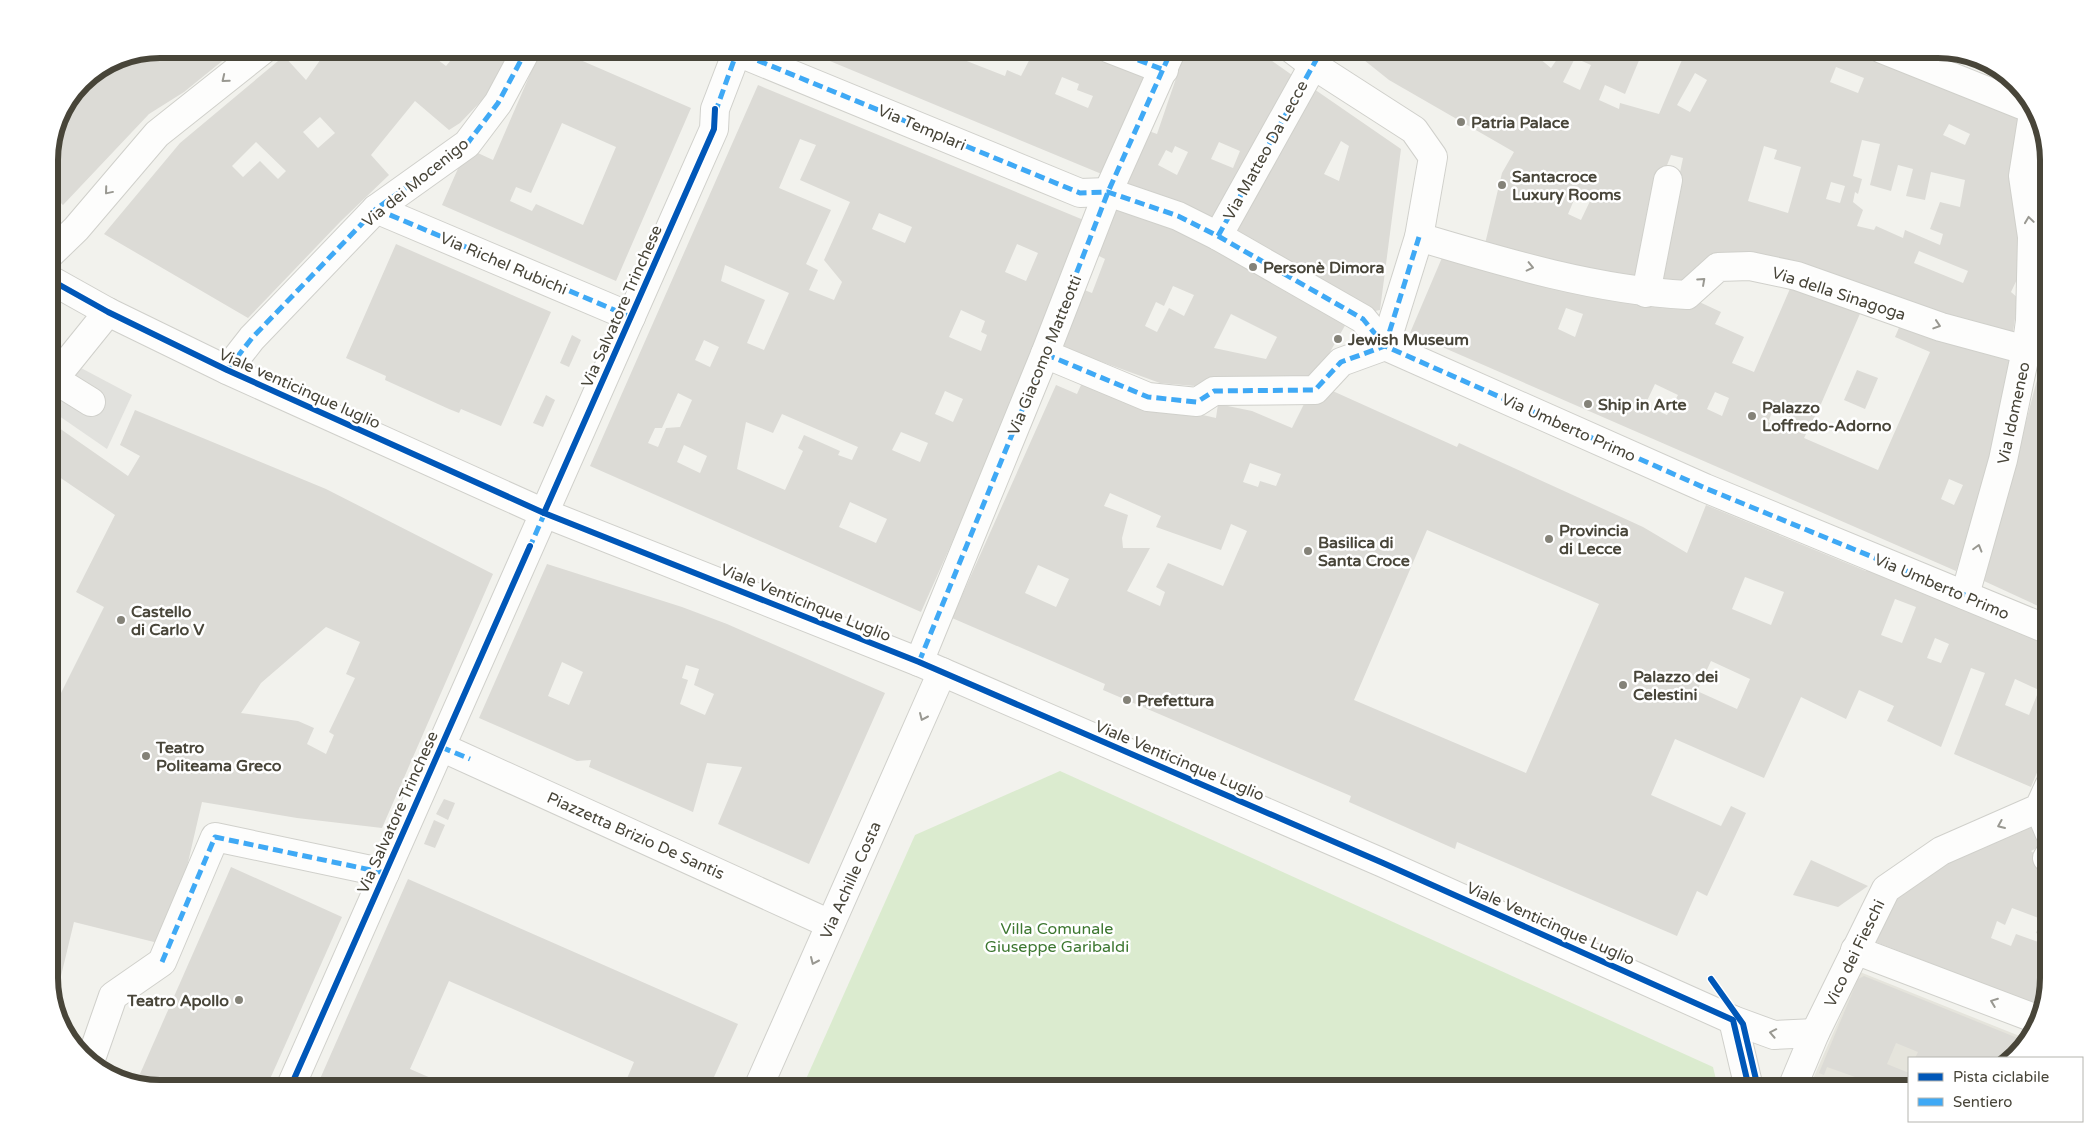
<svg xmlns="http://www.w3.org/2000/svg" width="2098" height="1137" viewBox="0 0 2098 1137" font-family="'Varela Round',sans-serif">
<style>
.residential{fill:#e5e4dc}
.green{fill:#dbebcf}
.parking{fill:#e1e1dd}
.building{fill:#dcdbd6;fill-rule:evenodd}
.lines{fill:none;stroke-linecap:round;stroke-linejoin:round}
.minor-casing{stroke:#d0d0cb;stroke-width:30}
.minor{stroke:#fdfdfc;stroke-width:28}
.quiet{stroke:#3fa9f5;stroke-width:5;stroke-dasharray:10 5;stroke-linecap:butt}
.cycleway-casing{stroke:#fff;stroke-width:9}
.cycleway{stroke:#0057b8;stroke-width:6}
.oneway{stroke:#999891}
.poi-dot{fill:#848278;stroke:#fff;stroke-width:2}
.labels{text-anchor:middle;stroke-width:5;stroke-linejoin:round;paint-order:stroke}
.poi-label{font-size:16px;font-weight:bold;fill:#484539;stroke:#fff;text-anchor:start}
.street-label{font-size:16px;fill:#484539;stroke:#fff}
.park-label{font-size:16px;fill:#3d7730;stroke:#fff}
.rim{fill:none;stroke:#484539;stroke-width:6}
</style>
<rect width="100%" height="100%" fill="#f2f2ed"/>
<path class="residential" d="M1860 972 2027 1039 2010 1058H1909V1088H1809Z"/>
<path class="green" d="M1060 771 1713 1067 1718 1088H802L915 835Z"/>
<path class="parking" d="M49 351 132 395 107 449 49 409Z"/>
<g class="building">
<path d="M160 49H237L184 92 149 114 63 205 49 192V153L57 117 81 81 118 57Z"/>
<path d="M328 49H434L430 54 446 66 460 49H514L490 92 460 123 449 130 415 101 371 155 389 175 341 221 248 318 104 234 180 143 284 56 306 80ZM320 117 335 133 318 148 303 132ZM256 142 286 171 278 179 260 161 243 177 232 166Z"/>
<path d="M541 49H555L691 108 616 281 442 205 467 148 493 160ZM562 123 616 147 583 225 536 204 532 211 510 201 516 187 531 193Z"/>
<path d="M801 49H963L959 58 1005 76 1007 70 1021 76 1035 49H1084L1148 75 1104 175ZM1062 77 1079 84 1077 90 1093 96 1088 108 1055 94Z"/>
<path d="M1186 49H1255L1292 75 1264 124 1218 225 1126 185 1146 130 1157 134ZM1219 142 1240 151 1233 168 1211 159ZM1175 146 1188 152 1177 175 1158 165 1166 150 1172 153Z"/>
<path d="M1356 49H1528L1551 68 1564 49H1861L1935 80 2018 119 2022 269 2011 292 2018 298 2012 339 1801 268 1685 285 1657 282 1683 158 1671 155 1655 196 1639 279 1484 248 1502 173 1514 152 1389 80 1354 52ZM1657 50 1682 60 1659 114 1620 103 1619 109 1599 100 1605 85 1625 94 1640 58ZM1575 58 1591 65 1580 90 1563 82ZM1836 67 1864 78 1858 93 1830 82ZM1695 73 1707 80 1690 112 1677 105ZM1949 124 1970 134 1965 145 1943 135ZM1862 140 1880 144 1870 185 1891 191 1898 165 1913 169 1906 196 1925 200 1931 172 1965 180 1960 207 1940 202 1930 229 1943 234 1940 245 1905 230 1903 238 1876 226 1874 230 1857 226 1863 210 1853 202 1855 192 1858 194 1862 179 1853 176ZM1764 146 1777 150 1774 159 1801 167 1788 213 1748 201ZM1831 182 1845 186 1840 203 1826 199ZM1577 193 1591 199 1581 220 1568 214ZM1919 251 1968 271 1963 283 1914 263Z"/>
<path d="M1935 49 1988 60 2004 75 1991 74Z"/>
<path d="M758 85 1086 221 973 495 921 612 590 466ZM800 139 816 145 800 180 850 202 824 260 842 282 834 300 809 290 818 270 806 264 831 210 779 188ZM879 213 912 227 905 243 872 229ZM1017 244 1038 253 1026 281 1005 272ZM725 265 789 293 764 350 747 343 765 300 721 281ZM961 310 985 321 981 332 987 335 981 351 949 337ZM704 340 719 347 710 367 695 360ZM945 391 963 399 953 422 935 414ZM678 393 692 400 680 427 666 428 658 447 648 443 655 428H662ZM782 414 858 447 852 460 838 455 840 451 804 435 798 448 803 451 785 490 737 469 746 422 773 433ZM901 432 928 443 920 462 892 450ZM684 445 707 456 700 473 677 462ZM850 502 887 519 876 543 839 527Z"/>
<path d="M1314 89 1401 149 1380 310 1375 311 1232 233ZM1341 141 1349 146 1339 181 1324 174Z"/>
<path d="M2041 135 2043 136 2049 153V294L2046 296 2034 185Z"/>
<path d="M1117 205 1173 223 1347 322 1313 382H1269L1218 377 1195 386 1160 383 1058 346 1082 289 1092 293 1105 259 1097 255ZM1173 286 1194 295 1184 316 1169 308 1157 332 1145 326 1156 302 1164 306ZM1231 314 1277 337 1266 359 1214 348Z"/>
<path d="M396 244 551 312 501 426 461 409 459 413 449 409 385 380 386 376 346 358Z"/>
<path d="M1444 253 1695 300 1721 312 1715 324 1744 337 1732 363 1754 372 1792 284 1862 309 1821 404 1804 438 1878 470 1930 352 1895 337 1901 323 2011 357 2003 429 1956 571 1410 333ZM1566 308 1583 314 1575 337 1558 329ZM1655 384 1678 395 1667 415 1645 405ZM1715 392 1729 398 1722 416 1707 409ZM1776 403 1792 410 1784 429 1768 422ZM1949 479 1963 485 1954 505 1941 499Z"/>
<path d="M572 335 581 340 569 367 560 363Z"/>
<path d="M2044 353 2049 354V611L1984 581Z"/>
<path d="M1857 370 1878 378 1865 409 1844 400Z"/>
<path d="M1085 376 1146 402 1216 418 1218 404 1252 411 1292 428 1304 404 1326 388 1457 447 1459 443 1643 527 1687 553 1706 505 1866 571 1869 565 2049 643V744L2031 787 1954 754 1985 673 1971 668 1941 747 1887 721 1894 706 1859 690 1846 719 1801 697 1764 778 1675 739 1651 795 1721 826 1731 806 1746 813 1707 896 1697 891 1677 936 1457 842 1455 849 1349 802 1351 796 1103 690 1105 684 952 618 1056 385 1077 394ZM1250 463 1281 474 1276 486 1260 481 1258 487 1243 482ZM1110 493 1161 516 1156 527 1221 550 1231 524 1247 531 1223 586 1168 563 1156 587 1165 592 1160 606 1127 591 1150 548H1123L1122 538 1128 515 1104 506ZM1427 530 1599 604 1526 773 1354 700ZM1038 565 1069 579 1056 607 1025 593ZM1745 577 1784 592 1771 625 1732 609ZM1895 599 1916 607 1902 643 1881 635ZM1935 638 1949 644 1941 663 1927 658ZM1711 661 1750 679 1737 709 1697 691ZM2015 679 2039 690 2029 715 2005 705Z"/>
<path d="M546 395 555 400 543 427 533 423Z"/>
<path d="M135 410 326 489 493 574 382 828 297 818 202 802 183 884 158 943 74 922 55 1001 49 985V717L104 607 76 592 115 515 49 470V421L128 476 140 456 120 445ZM326 627 360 642 346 674 355 678 329 732 334 735 326 754 307 744 314 728 298 721 241 713 261 683Z"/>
<path d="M49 528 58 534 49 553Z"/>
<path d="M547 564 682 607 727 624 885 693 809 864 718 824 742 767 707 763 693 812 589 767 591 760 577 761 479 718ZM562 662 583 672 569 705 548 696ZM686 665 699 669 694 685 714 694 705 715 680 704 688 680 682 678Z"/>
<path d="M444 799 455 803 448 820 436 814Z"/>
<path d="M434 820 445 825 435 848 424 844Z"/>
<path d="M2033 826 2045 844 2031 851 2049 866V938L2036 933 2041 919 2012 908 2005 925 1997 921 1991 938 2011 946 2016 934 2047 945 2049 939V977L2042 1007 1876 942 1895 901 1925 873Z"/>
<path d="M1811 860 1868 886 1838 907 1793 895Z"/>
<path d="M231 867 342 917 266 1088H160L136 1083Z"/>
<path d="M408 879 738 1024 709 1088H623L634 1062 449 981 410 1069 454 1088H316Z"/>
<path d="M1864 976 2025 1041 2010 1058H1915L1918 1052 1896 1043 1887 1064 1909 1073V1088H1886L1827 1067 1824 1075 1819 1073 1858 979Z"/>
</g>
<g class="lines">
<defs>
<g id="minor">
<path d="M730 49 1080 193 1108 192 1178 216 1218 236 1363 319 1385 346 1705 488 2049 630"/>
<path d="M1110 49 1164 70"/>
<path d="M1292 49 1313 65 1414 130 1433 157 1419 237 1385 346"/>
<path d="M1882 49 2032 109"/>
<path d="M376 209 631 317"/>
<path d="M1218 236 1320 53"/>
<path d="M1419 237C1506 263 1596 290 1687 295L1718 267 1750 266 1797 276 1941 327 2026 350"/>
<path d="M49 255 76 229 157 134 264 49"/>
<path d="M49 279 108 312 227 370 544 513 919 662 1383 863 1733 1020 1749 1088"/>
<path d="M1646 293 1668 180"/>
<path d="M1045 354 1148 397 1197 402 1214 391 1315 390 1341 362 1385 346"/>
<path d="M227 370 252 338 376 209 467 144 498 103 527 49"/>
<path d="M49 376 54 379 108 312"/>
<path d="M54 379 91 402"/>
<path d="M1965 595 2003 460 2026 350 2030 321 2032 237 2023 176 2034 107"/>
<path d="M919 662 1045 354 1108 192 1172 49"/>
<path d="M441 747 830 924"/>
<path d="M2039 808 2049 832"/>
<path d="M2047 858 2049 855"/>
<path d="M1855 950 2039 1020"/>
<path d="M1733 1020 1774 1035 1815 1033"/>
<path d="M91 1059 113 996 162 962 215 837 385 873"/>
<path d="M290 1088 714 129 715 109 738 49"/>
<path d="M758 1088 942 672"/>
<path d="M1792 1088 1815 1033 1886 889 1941 851 2039 808 2049 786"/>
</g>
</defs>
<use href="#minor" class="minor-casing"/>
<use href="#minor" class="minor"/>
<g class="quiet">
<path d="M730 49 1080 193 1108 192 1178 216 1218 236 1363 319 1385 346 1705 488 1965 595"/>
<path d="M1110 49 1164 70"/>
<path d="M715 113 738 49"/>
<path d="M376 209 631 317"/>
<path d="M1218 236 1320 53"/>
<path d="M1385 346 1419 237"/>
<path d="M1045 354 1148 397 1197 402 1214 391 1315 390 1341 362 1385 346"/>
<path d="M227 370 252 338 376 209 467 144 498 103 527 49"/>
<path d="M529 549 546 510"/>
<path d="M919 662 1045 354 1108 192 1172 49"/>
<path d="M441 747 470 759"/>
<path d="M162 962 215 837 385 873"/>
</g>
<defs>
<g id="cycleway">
<path d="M49 279 108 312 227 370 544 513 919 662 1383 863 1733 1020 1749 1088"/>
<path d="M544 513 714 129 715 109"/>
<path d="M1711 979 1743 1024 1758 1088"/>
<path d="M290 1088 530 546"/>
</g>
</defs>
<use href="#cycleway" class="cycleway-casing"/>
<use href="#cycleway" class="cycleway"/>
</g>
<defs><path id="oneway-chevron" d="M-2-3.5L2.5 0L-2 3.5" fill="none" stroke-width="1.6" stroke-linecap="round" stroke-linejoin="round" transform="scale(1.25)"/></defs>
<g class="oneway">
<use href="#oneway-chevron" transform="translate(225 79) rotate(141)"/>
<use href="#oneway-chevron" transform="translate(108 191) rotate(130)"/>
<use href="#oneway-chevron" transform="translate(2029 220) rotate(-98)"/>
<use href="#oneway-chevron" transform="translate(1530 267) rotate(13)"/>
<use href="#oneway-chevron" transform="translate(1702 281) rotate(-42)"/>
<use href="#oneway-chevron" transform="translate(1937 325) rotate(18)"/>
<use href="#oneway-chevron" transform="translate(1978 548) rotate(-74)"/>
<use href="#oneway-chevron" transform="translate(923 717) rotate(114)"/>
<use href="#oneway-chevron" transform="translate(2001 825) rotate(157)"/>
<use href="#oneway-chevron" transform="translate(814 961) rotate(114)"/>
<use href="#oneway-chevron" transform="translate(1994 1002) rotate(-159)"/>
<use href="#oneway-chevron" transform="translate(1773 1033) rotate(-169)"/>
</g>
<g class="poi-dot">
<circle cx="1461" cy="122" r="5"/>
<circle cx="1502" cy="185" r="5"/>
<circle cx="1253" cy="267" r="5"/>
<circle cx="1338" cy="339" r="5"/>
<circle cx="1588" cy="404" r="5"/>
<circle cx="1752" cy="416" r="5"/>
<circle cx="1549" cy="539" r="5"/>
<circle cx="1308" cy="551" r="5"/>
<circle cx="121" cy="620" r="5"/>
<circle cx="1623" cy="685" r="5"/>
<circle cx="1127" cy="700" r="5"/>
<circle cx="146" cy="756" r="5"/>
<circle cx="239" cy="1000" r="5"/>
</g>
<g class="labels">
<g class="poi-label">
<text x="1471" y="128">Patria Palace</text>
<text x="1512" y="182">Santacroce<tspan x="1512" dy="18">Luxury Rooms</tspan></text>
<text x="1263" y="273">Personè Dimora</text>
<text x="1348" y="345">Jewish Museum</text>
<text x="1598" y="410">Ship in Arte</text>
<text x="1762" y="413">Palazzo<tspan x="1762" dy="18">Loffredo-Adorno</tspan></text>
<text x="1559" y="536">Provincia<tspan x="1559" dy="18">di Lecce</tspan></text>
<text x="1318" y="548">Basilica di<tspan x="1318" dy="18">Santa Croce</tspan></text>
<text x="131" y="617">Castello<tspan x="131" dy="18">di Carlo V</tspan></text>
<text x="1633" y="682">Palazzo dei<tspan x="1633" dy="18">Celestini</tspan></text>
<text x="1137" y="706">Prefettura</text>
<text x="156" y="753">Teatro<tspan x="156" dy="18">Politeama Greco</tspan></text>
<text x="229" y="1006" text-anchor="end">Teatro Apollo</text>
</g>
<g class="street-label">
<text transform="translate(922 127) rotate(23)" y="6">Via Templari</text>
<text transform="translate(1265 150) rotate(-61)" y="6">Via Matteo Da Lecce</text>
<text transform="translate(415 182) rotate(-39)" y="6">Via dei Mocenigo</text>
<text transform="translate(504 263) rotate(23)" y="6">Via Richel Rubichi</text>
<text transform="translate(1839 293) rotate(18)" y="6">Via della Sinagoga</text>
<text transform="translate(621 306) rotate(-66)" y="6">Via Salvatore Trinchese</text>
<text transform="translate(1044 355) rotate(-68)" y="6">Via Giacomo Matteotti</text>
<text transform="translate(300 388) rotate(24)" y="6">Viale venticinque luglio</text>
<text transform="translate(2013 413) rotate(-78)" y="6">Via Idomeneo</text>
<text transform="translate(1569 427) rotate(24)" y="6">Via Umberto Primo</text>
<text transform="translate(1942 586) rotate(23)" y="6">Via Umberto Primo</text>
<text transform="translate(806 602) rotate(22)" y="6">Viale Venticinque Luglio</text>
<text transform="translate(1180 760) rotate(23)" y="6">Viale Venticinque Luglio</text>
<text transform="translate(397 812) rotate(-66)" y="6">Via Salvatore Trinchese</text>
<text transform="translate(636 835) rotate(24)" y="6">Piazzetta Brizio De Santis</text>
<text transform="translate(850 880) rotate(-66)" y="6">Via Achille Costa</text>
<text transform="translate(1551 923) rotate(24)" y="6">Viale Venticinque Luglio</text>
<text transform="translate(1854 953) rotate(-64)" y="6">Vico dei Fieschi</text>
</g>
<g class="park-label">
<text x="1057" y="934">Villa Comunale<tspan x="1057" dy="18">Giuseppe Garibaldi</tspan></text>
</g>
</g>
<path d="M0 0H2098V1137H0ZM160 58H1938A102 102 0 0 1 2040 160V978A102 102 0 0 1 1938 1080H160A102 102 0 0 1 58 978V160A102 102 0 0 1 160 58Z" fill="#fff" fill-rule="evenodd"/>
<path class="rim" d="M160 58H1938A102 102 0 0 1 2040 160V978A102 102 0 0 1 1938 1080H160A102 102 0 0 1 58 978V160A102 102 0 0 1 160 58Z"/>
<rect x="1908" y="1057" width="175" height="65" fill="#ffffff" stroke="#b6b5b0"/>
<rect x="1918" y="1073" width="25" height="8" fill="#0057b8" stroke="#b6b5b0"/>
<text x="1953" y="1082" font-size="15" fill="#484539">Pista ciclabile</text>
<rect x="1918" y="1098" width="25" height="8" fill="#3fa9f5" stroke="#b6b5b0"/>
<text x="1953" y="1107" font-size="15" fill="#484539">Sentiero</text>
</svg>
